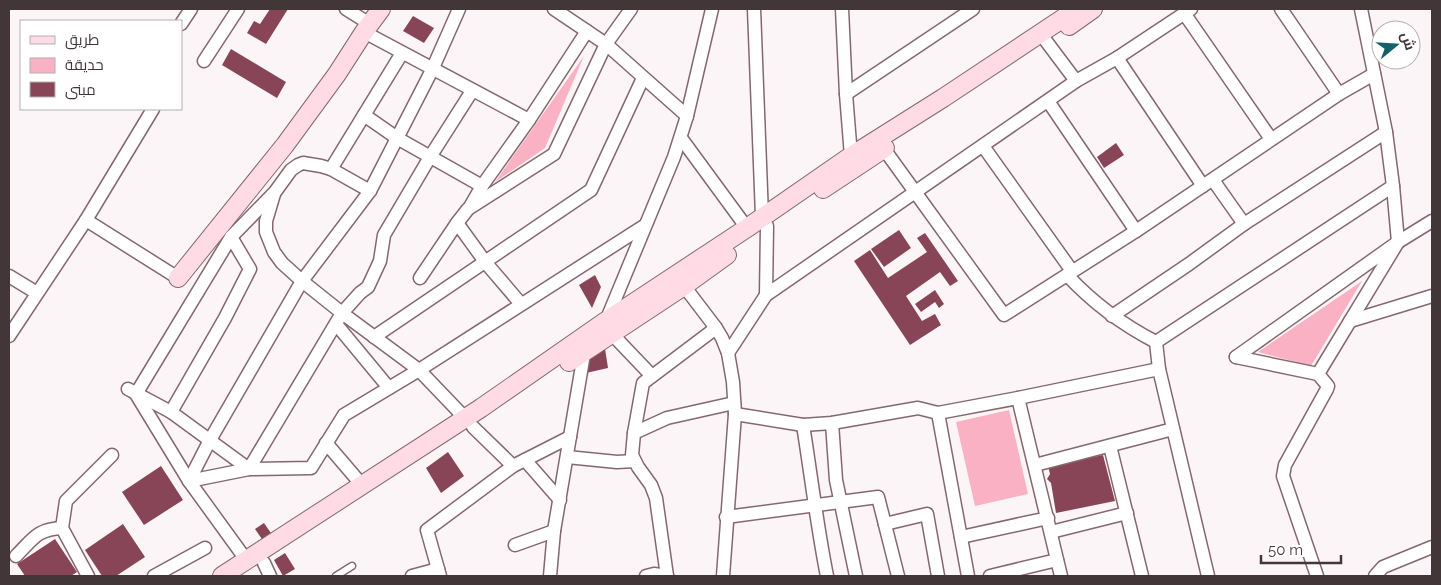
<svg xmlns="http://www.w3.org/2000/svg" width="1441" height="585" viewBox="0 0 1441 585" font-family="Raleway,Cairo,sans-serif">
<style>
.green{fill:#f9b1c3}
.building{fill:#884558}
.lines{fill:none;stroke-linecap:round;stroke-linejoin:round}
.lane-casing{stroke:#85686f;stroke-width:9}
.street-casing{stroke:#85686f;stroke-width:15}
.secondary-casing{stroke:#85686f;stroke-width:20}
.lane{stroke:#fff;stroke-width:6}
.street{stroke:#fff;stroke-width:12}
.secondary{stroke:#fedbe5;stroke-width:18}
</style>
<rect width="100%" height="100%" fill="#fcf5f7"/>
<g class="green">
<path d="M584 56 545 148 495 182Z"/>
<path d="M1362 281 1311 366 1258 352Z"/>
<path d="M1009 410 1028 494 975 506 956 422Z"/>
</g>
<g class="building">
<path d="M270 9H288L266 44 247 33 254 21 260 24Z"/>
<path d="M413 16 434 28 424 43 403 31Z"/>
<path d="M231 49 286 82 277 98 222 65Z"/>
<path d="M1116 143 1124 155 1104 168 1097 157Z"/>
<path d="M899 230 911 248 884 267 871 249Z"/>
<path d="M925 233 958 281 950 286 940 272 906 296 922 321 935 314 941 325 910 345 854 261 870 250 888 278 927 252 917 238Z"/>
<path d="M595 275 601 287 592 308 579 285Z"/>
<path d="M935 290 944 304 939 308 935 302 921 312 915 304Z"/>
<path d="M604 342 608 368 586 373 589 353Z"/>
<path d="M448 452 464 476 441 493 426 468Z"/>
<path d="M1103 455 1115 501 1056 513 1051 483 1047 479 1050 474 1048 466Z"/>
<path d="M161 466 183 500 144 525 122 492Z"/>
<path d="M264 523 273 536 264 542 255 529Z"/>
<path d="M123 524 145 557 116 576H102L85 550Z"/>
<path d="M55 539 77 572 71 576H25L17 564Z"/>
<path d="M285 553 295 569 283 576 274 560Z"/>
</g>
<g class="lines">
<defs>
<path id="lane" d="M336 576 352 566"/>
<g id="street">
<path d="M346 9 370 24"/>
<path d="M554 9 606 44 687 116"/>
<path d="M754 9 762 216"/>
<path d="M842 9 846 94 851 156"/>
<path d="M1281 9 1339 94"/>
<path d="M1184 13 1271 139"/>
<path d="M181 24 191 9"/>
<path d="M364 32 529 120"/>
<path d="M1046 41 1076 81"/>
<path d="M1117 58 1203 186"/>
<path d="M204 61 238 9"/>
<path d="M846 94 973 9"/>
<path d="M1048 101 1136 231"/>
<path d="M364 115 397 138 482 186"/>
<path d="M681 138 747 228"/>
<path d="M983 146 1072 271"/>
<path d="M884 149 1004 315 1136 231 1339 94 1374 74"/>
<path d="M331 169 402 53"/>
<path d="M1213 180 1244 224"/>
<path d="M274 194 266 221V232L274 252 282 263 302 281 342 313 419 370 465 418"/>
<path d="M470 207 482 186 529 120 587 31"/>
<path d="M86 220 178 278"/>
<path d="M457 223 486 263 521 304"/>
<path d="M1067 275C1094 304 1121 324 1156 342"/>
<path d="M9 276 37 293"/>
<path d="M420 278 457 223 468 209 554 154 606 44 631 9"/>
<path d="M684 286 716 328 722 338 728 353 733 382 735 414 723 576"/>
<path d="M766 295 767 226"/>
<path d="M1112 316 1189 264 1244 224 1386 132"/>
<path d="M606 321 674 157 687 116 712 9"/>
<path d="M1350 321 1432 296"/>
<path d="M336 324 389 388"/>
<path d="M611 333 652 376"/>
<path d="M9 336 86 220 153 109"/>
<path d="M374 337 591 190 643 78"/>
<path d="M1156 342 1393 186"/>
<path d="M1156 342 1159 369 1208 576"/>
<path d="M728 353 766 295 1076 81 1117 58 1191 9"/>
<path d="M1236 357 1318 374 1398 242 1393 186 1386 132 1361 9"/>
<path d="M1236 357 1398 242 1432 221"/>
<path d="M128 389 171 412 249 469 311 468 344 415 419 370 644 226"/>
<path d="M1018 398 1061 576"/>
<path d="M171 412 225 318 250 269 231 237"/>
<path d="M938 413 968 576"/>
<path d="M735 414 803 425 832 423 918 408 938 413 1018 398 1159 369"/>
<path d="M832 423 836 480 856 576"/>
<path d="M803 425C811 475 817 526 827 576"/>
<path d="M473 427 513 466"/>
<path d="M634 433 667 418 734 403"/>
<path d="M326 443 362 485"/>
<path d="M1110 446 1142 576"/>
<path d="M567 457 617 462 634 461"/>
<path d="M525 460 560 500"/>
<path d="M1035 465 1173 429"/>
<path d="M189 481 210 440 302 281 370 191 432 70 459 9"/>
<path d="M189 481 249 469 342 313 360 293 368 287 380 261 384 235 430 157 472 91"/>
<path d="M726 517 878 497 898 576"/>
<path d="M885 524 927 514 938 576"/>
<path d="M1051 532 1127 513"/>
<path d="M961 537 1048 518"/>
<path d="M515 545 554 531"/>
<path d="M16 556C33 539 37 529 62 528"/>
<path d="M247 561 189 481 136 394 231 237 275 192 291 170 298 165 303 163 321 166 331 169 370 191"/>
<path d="M264 563 270 576"/>
<path d="M88 576 62 528 66 501 112 455"/>
<path d="M154 576 205 548"/>
<path d="M412 576 438 569"/>
<path d="M440 576 427 530 513 466 570 437"/>
<path d="M550 576 554 531 585 348"/>
<path d="M646 576 654 574 667 576"/>
<path d="M667 576 656 498 651 485 638 467 632 455 634 433 643 383 716 328"/>
<path d="M990 576 1057 560"/>
<path d="M1317 576 1283 476 1285 465 1327 389 1328 386 1318 374"/>
<path d="M1375 576 1383 567 1432 547"/>
</g>
<g id="secondary">
<path d="M1069 26 1093 9"/>
<path d="M823 189 885 148"/>
<path d="M178 278 285 145 337 74 364 32 381 9"/>
<path d="M569 362 684 286 727 255"/>
<path d="M222 576 481 408 606 321 747 228 851 156 943 98 1077 9"/>
</g>
</defs>
<use href="#lane" class="lane-casing"/>
<use href="#street" class="street-casing"/>
<use href="#secondary" class="secondary-casing"/>
<use href="#lane" class="lane"/>
<use href="#street" class="street"/>
<use href="#secondary" class="secondary"/>
</g>
<rect width="1441" height="585" fill="none" stroke="#433639" stroke-width="20"/>
<rect x="20" y="20" width="162" height="90" fill="#ffffff" stroke="#b4afb0"/>
<rect x="30" y="36" width="25" height="8" fill="#fedbe5" stroke="#b4afb0"/>
<text x="65" y="45" font-size="15" fill="#433639">طريق</text>
<rect x="30" y="58" width="25" height="15" fill="#f9b1c3" stroke="#b4afb0"/>
<text x="65" y="70" font-size="15" fill="#433639">حديقة</text>
<rect x="30" y="82" width="25" height="15" fill="#884558" stroke="#b4afb0"/>
<text x="65" y="95" font-size="15" fill="#433639">مبنى</text>
<g transform="translate(1396 45) rotate(72)"><circle r="24" fill="#ffffff" stroke="#b4afb0"/>
<path d="M0-4L9 19L0 12L-9 19Z" fill="#12606a"/>
<text y="-8" font-size="14" font-weight="bold" text-anchor="middle" fill="#433639">ش</text>
</g>
<path d="M1261 555v8h80v-8" fill="none" stroke="#433639" stroke-width="2.5"/>
<text x="1268" y="555" font-size="15" fill="#433639" stroke="#ffffff" stroke-width="4" paint-order="stroke">50 m</text>
</svg>
